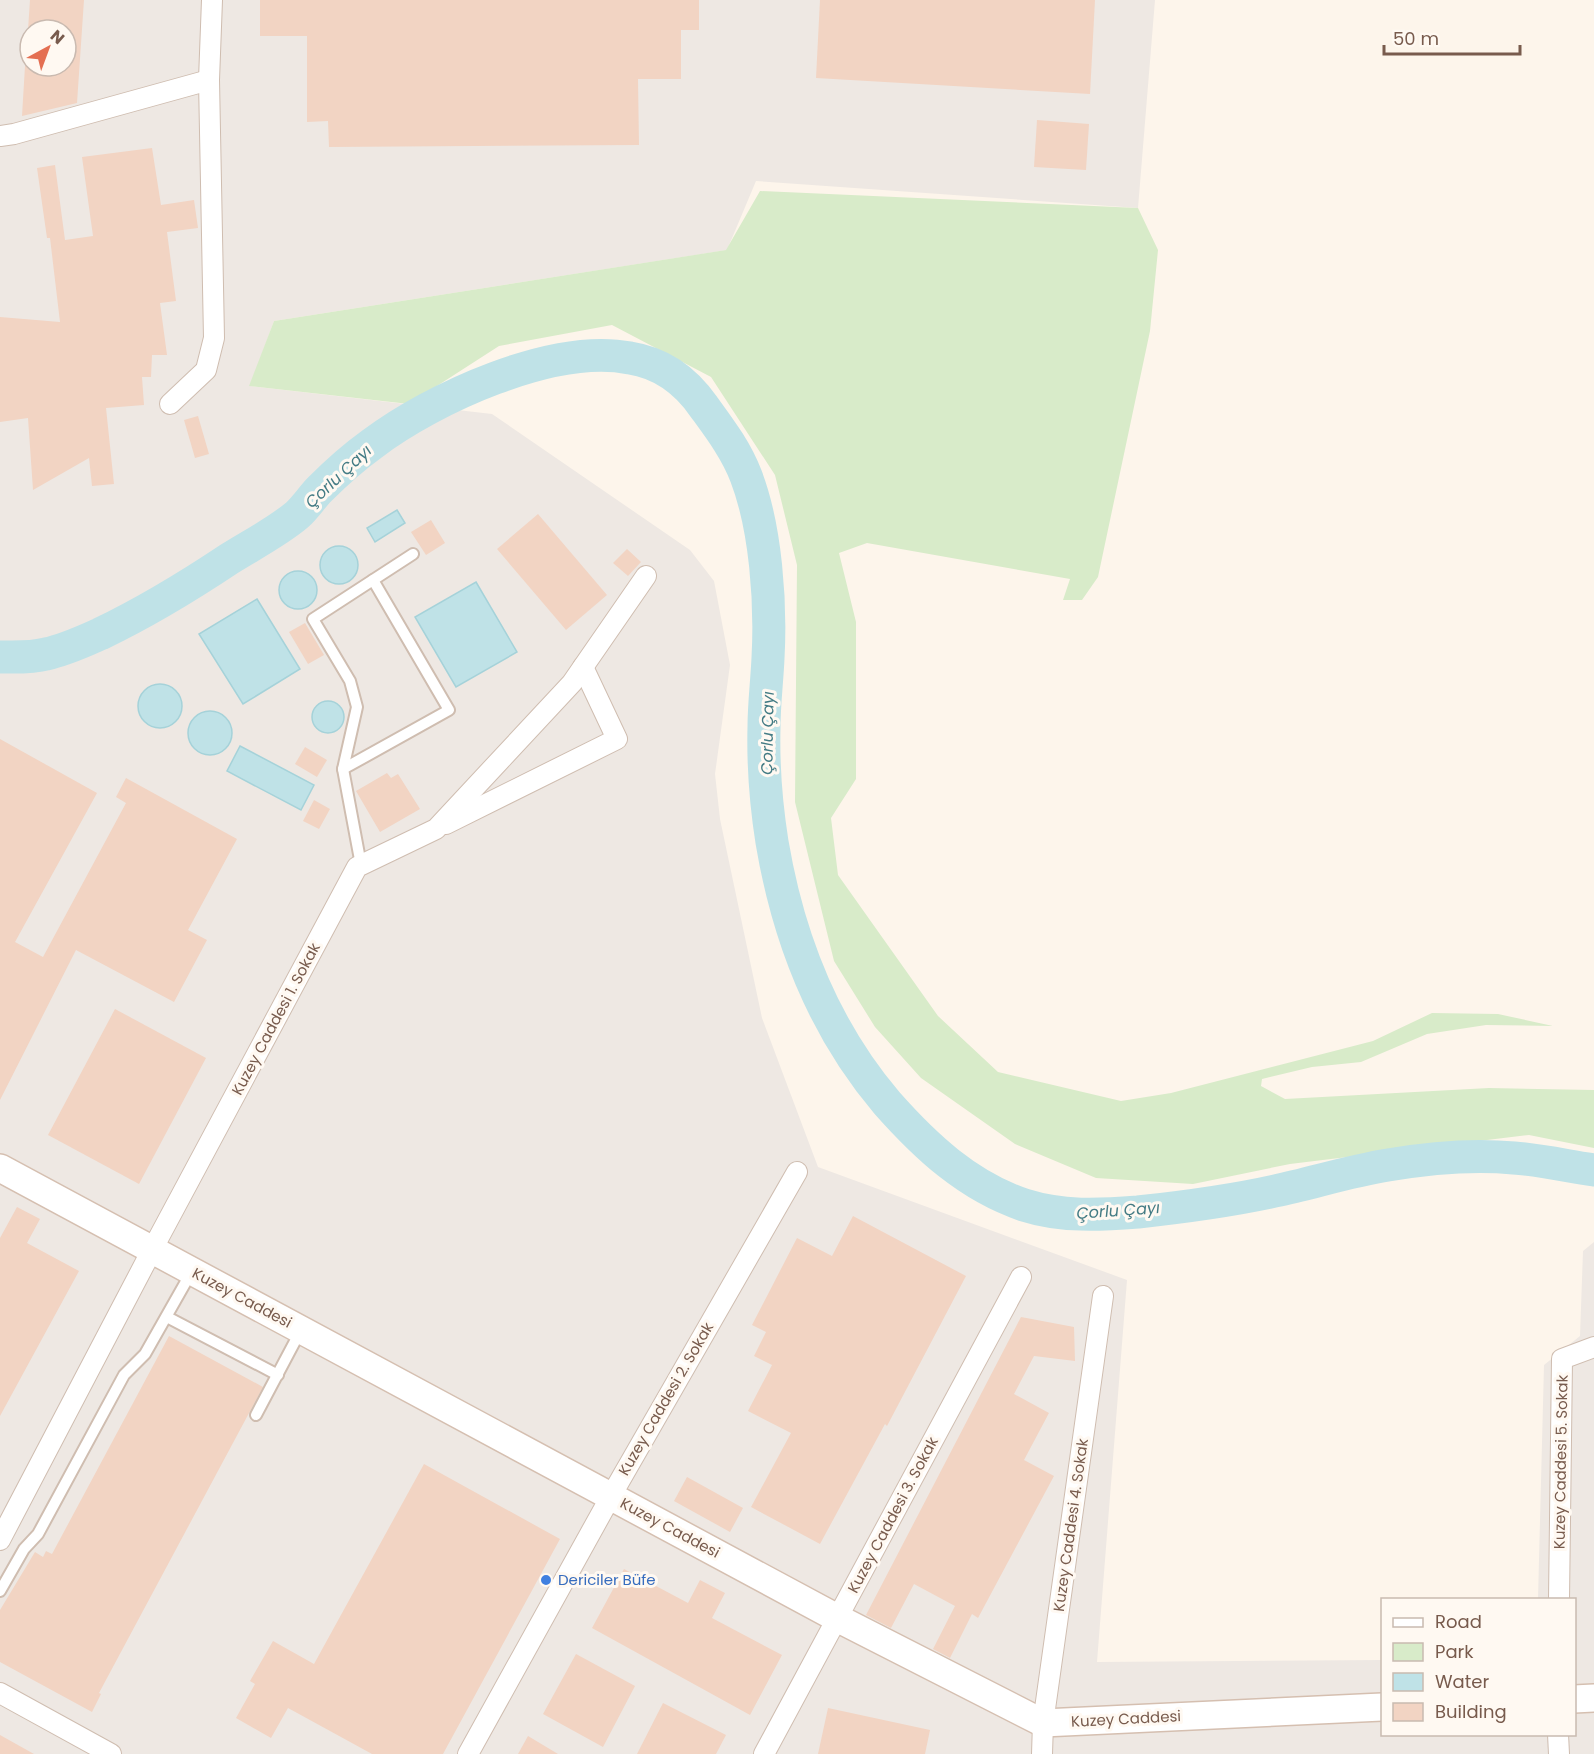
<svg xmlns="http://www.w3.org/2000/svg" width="1594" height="1754" viewBox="0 0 1594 1754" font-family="Poppins,sans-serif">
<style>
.industrial{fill:#eee8e3;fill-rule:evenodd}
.green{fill:#d8ebc9}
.water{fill:#bfe2e7;stroke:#a5d2d9;stroke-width:1.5}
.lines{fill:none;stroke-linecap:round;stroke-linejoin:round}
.river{stroke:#bfe2e7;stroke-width:33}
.building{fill:#f2d4c3}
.lane-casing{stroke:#cfbdb0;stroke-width:14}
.street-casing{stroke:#cfbdb0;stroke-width:22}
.secondary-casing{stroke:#d5bfb0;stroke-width:30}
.lane{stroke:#fff;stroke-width:10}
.street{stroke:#fff;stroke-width:20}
.secondary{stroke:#fff;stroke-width:27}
.shop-dot{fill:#3f7fe0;stroke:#fff9f2;stroke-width:2}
.labels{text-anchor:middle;stroke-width:6;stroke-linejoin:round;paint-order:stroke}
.street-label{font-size:15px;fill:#785b4d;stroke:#fff9f2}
.shop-label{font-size:15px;fill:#366cbe;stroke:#fff9f2;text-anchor:start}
.water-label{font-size:16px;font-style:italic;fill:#437b84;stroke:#fff9f2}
</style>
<rect width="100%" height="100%" fill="#fdf5eb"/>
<path class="industrial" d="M0 0H1155L1138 208 756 181 727 250 274 321 250 386 492 414 690 550 714 581 730 665 715 774 720 819 762 1018 818 1167 1127 1280 1097 1662 1382 1660V1734H1574V1600L1538 1599 1544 1365 1580 1336 1583 1251 1594 1242V1754H0ZM30 30H66V66H30Z"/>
<path class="green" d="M760 191 1138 208 1158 250 1150 331 1098 577 1082 600H1063L1070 579 867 543 839 553 856 622V779L831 818 838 875 938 1016 998 1072 1121 1101 1171 1093 1373 1041 1432 1013 1498 1014 1553 1026 1486 1025 1427 1034 1361 1062 1312 1067 1262 1079 1261 1086 1285 1099 1489 1088 1594 1090V1148L1529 1135 1290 1164 1193 1184 1096 1178 1015 1144 921 1078 875 1027 834 961 795 802 797 565 775 475 711 377 612 325 499 346 409 404 249 386 274 321 726 250Z"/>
<g class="water">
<path d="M397 510 405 523 375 542 367 528Z"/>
<circle cx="339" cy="565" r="19"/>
<circle cx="298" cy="590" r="19"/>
<path d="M476 582 517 652 456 687 415 617Z"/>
<path d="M257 599 300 669 243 704 199 634Z"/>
<circle cx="160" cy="706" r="22"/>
<circle cx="328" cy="717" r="16"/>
<circle cx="210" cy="733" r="22"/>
<path d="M240 746 314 785 301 810 227 771Z"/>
</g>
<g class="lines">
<path class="river" d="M0 657C16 657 31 658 46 654 65 650 82 642 100 634 146 612 187 587 229 559 251 545 277 532 297 515 306 507 312 497 320 489 336 473 354 457 372 444 433 398 553 343 630 358 662 363 686 381 704 407 720 429 736 450 746 476 766 528 771 603 768 658 767 681 764 704 764 727 763 766 766 804 772 842 788 937 824 1029 887 1103 926 1147 968 1186 1024 1205 1062 1217 1099 1215 1138 1212 1184 1207 1230 1201 1275 1191 1313 1183 1350 1171 1388 1165 1429 1158 1472 1154 1514 1158 1541 1160 1567 1166 1594 1170"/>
</g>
<g class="building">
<path d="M30 0H84L77 103 22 116 25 66H66V30H28Z"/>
<path d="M260 0H699V30H681V79H638L639 145 329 147 328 121 307 122V36H260Z"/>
<path d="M820 0H1095L1090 94 816 78Z"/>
<path d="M1037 120 1089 124 1086 170 1034 167Z"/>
<path d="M152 148 161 205 194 200 198 228 167 232 176 301 160 303 167 355H152L151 377H142L144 405 106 408 114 484 92 486 89 458 33 490 28 418 0 422V317L60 322 50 238H47L37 168 55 165 65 240 93 236 82 157Z"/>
<path d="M198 416 209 454 195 458 184 420Z"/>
<path d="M538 514 607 595 566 630 497 549Z"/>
<path d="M431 520 445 543 426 555 411 532Z"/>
<path d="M627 549 641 562 628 576 613 563Z"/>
<path d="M305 623 324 655 308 664 289 632Z"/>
<path d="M0 739 97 793 15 942 43 957 126 803 116 797 126 778 237 839 188 930 207 940 174 1002 76 950 0 1100Z"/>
<path d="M305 747 327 760 317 777 295 764Z"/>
<path d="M387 773 391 778 398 774 420 809 380 832 356 791Z"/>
<path d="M314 800 330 809 319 829 303 821Z"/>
<path d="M115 1009 206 1058 139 1184 48 1135Z"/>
<path d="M17 1207 40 1219 27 1243 79 1271 0 1416V1238Z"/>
<path d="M853 1216 966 1276 887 1426 885 1424 820 1544 751 1507 791 1433 748 1411 772 1365 754 1356 766 1332 752 1325 797 1238 832 1256Z"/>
<path d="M1021 1317 1074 1327 1075 1361 1034 1356 1014 1394 1049 1413 1024 1460 1054 1476 978 1618 972 1614 950 1658 933 1649 955 1606 914 1584 891 1628 866 1615Z"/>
<path d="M169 1336 263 1387 99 1693 101 1694 92 1712 0 1662V1610L35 1552 43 1557 46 1551 52 1554Z"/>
<path d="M424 1464 560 1539 443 1754H372L288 1708 271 1738 236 1718 255 1684 250 1681 273 1641 314 1664Z"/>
<path d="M687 1477 743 1508 730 1532 674 1501Z"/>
<path d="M624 1569 688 1603 700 1580 725 1593 712 1618 782 1655 750 1715 592 1628Z"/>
<path d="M576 1654 635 1686 603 1747 543 1714Z"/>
<path d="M663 1703 726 1735 716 1754H637Z"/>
<path d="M828 1708 930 1730 925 1754H818Z"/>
<path d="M0 1735 34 1754H0Z"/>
<path d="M528 1736 558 1754H518Z"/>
</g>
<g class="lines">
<defs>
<g id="lane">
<path d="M343 769 449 710 373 580"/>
<path d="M361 865 343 769 357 707 350 681 313 619 413 554"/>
<path d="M167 1317 278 1375"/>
<path d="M256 1415 301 1330"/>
<path d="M0 1591 24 1549 38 1534 124 1375 145 1354 192 1271"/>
</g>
<g id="street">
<path d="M0 136 14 134 209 80"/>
<path d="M170 404 206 370 214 338 209 80 212 0"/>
<path d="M446 824 617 739 583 667"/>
<path d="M0 1540 152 1250 357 867 436 829 572 683 646 576"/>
<path d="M1559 1600 1562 1359 1594 1347"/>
<path d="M0 1693 111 1754"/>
<path d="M1558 1734 1559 1754"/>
<path d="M468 1754 611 1496 797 1172"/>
<path d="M764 1754 1021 1277"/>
<path d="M1042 1754 1043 1723 1103 1296"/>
</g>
<g id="secondary">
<path d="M0 1168 837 1618 1043 1723 1382 1707"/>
<path d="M1574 1699 1594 1698"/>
</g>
</defs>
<use href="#lane" class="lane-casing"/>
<use href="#street" class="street-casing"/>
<use href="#secondary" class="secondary-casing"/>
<use href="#lane" class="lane"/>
<use href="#street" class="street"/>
<use href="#secondary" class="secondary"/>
</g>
<circle class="shop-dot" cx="546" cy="1580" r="6"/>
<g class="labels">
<g class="street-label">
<text transform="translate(276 1019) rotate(-62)" y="5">Kuzey Caddesi 1. Sokak</text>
<text transform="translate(242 1298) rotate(28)" y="5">Kuzey Caddesi</text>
<text transform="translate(666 1399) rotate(-60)" y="5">Kuzey Caddesi 2. Sokak</text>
<text transform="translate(1561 1462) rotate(-89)" y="5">Kuzey Caddesi 5. Sokak</text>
<text transform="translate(893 1515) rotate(-62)" y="5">Kuzey Caddesi 3. Sokak</text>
<text transform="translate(1071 1525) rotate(-82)" y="5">Kuzey Caddesi 4. Sokak</text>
<text transform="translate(670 1528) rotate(28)" y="5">Kuzey Caddesi</text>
<text transform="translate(1126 1719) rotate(-3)" y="5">Kuzey Caddesi</text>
</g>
<g class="shop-label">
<text x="558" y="1585">Dericiler Büfe</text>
</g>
<g class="water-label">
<text transform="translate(338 476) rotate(-43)" y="6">Çorlu Çayı</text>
<text transform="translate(767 733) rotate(-89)" y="6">Çorlu Çayı</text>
<text transform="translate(1118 1210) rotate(-4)" y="6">Çorlu Çayı</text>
</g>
</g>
<rect x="1381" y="1598" width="195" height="138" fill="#fff9f2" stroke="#c9bab0" stroke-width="1.5"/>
<rect x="1393" y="1618" width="30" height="9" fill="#ffffff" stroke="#c9bab0" stroke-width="1.5"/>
<text x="1435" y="1628" font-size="18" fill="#785b4d">Road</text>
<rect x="1393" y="1643" width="30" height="18" fill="#d8ebc9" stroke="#c9bab0" stroke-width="1.5"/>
<text x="1435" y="1658" font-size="18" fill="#785b4d">Park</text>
<rect x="1393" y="1673" width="30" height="18" fill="#bfe2e7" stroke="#c9bab0" stroke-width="1.5"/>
<text x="1435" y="1688" font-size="18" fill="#785b4d">Water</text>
<rect x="1393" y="1703" width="30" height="18" fill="#f2d4c3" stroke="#c9bab0" stroke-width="1.5"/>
<text x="1435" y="1718" font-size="18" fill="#785b4d">Building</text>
<g transform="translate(48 48) rotate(41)"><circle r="28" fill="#fff9f2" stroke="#c9bab0" stroke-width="1.5"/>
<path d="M0-4.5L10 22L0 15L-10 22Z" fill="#e46f52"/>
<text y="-9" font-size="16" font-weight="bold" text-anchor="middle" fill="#785b4d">N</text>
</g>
<path d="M1384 45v9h136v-9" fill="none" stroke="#785b4d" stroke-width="3"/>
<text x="1393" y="45" font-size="18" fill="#785b4d" stroke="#fff9f2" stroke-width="4.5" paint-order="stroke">50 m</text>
</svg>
